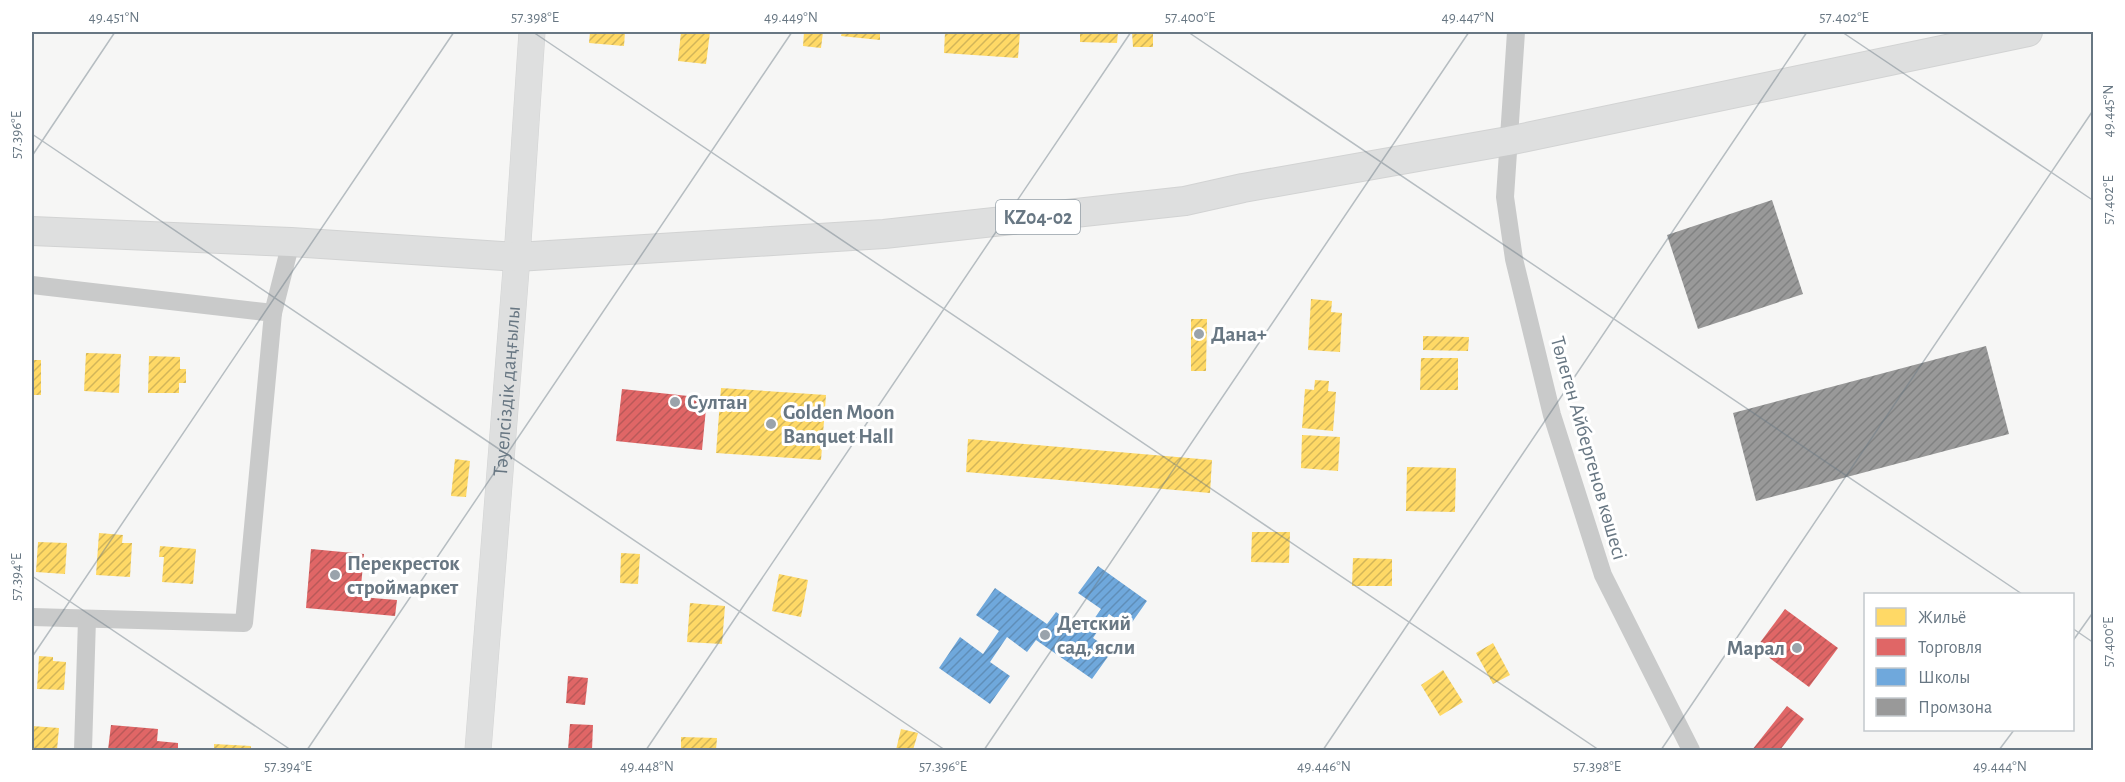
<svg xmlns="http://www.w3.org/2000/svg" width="2125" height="782" viewBox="0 0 2125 782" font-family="'Alegreya Sans',sans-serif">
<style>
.homes{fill:url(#homes-hatch)}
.shops{fill:url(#shops-hatch)}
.schools{fill:url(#schools-hatch)}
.industry{fill:url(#industry-hatch)}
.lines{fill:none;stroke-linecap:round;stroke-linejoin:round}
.secondary-casing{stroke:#d3d4d4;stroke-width:27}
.primary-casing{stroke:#d2d3d3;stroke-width:30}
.street{stroke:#c9caca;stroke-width:18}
.secondary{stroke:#dedfdf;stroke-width:26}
.primary{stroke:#dedfdf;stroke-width:28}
.ticks{fill:none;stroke:#687783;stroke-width:1.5;stroke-opacity:0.45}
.poi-dot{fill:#9aa3ab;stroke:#fff;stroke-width:2}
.labels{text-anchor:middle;stroke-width:6;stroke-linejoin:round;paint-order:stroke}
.shield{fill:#fff;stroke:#95a0a8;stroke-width:1.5}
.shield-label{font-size:20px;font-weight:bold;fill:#687783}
.poi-label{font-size:21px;font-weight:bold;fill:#687783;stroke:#fff;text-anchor:start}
.street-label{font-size:21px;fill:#687783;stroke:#fff}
.neatline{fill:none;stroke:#687783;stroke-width:2}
.ticks-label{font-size:15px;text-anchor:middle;fill:#687783}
</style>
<defs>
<pattern id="homes-hatch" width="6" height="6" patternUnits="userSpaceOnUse" patternTransform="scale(1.5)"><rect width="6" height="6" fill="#ffd966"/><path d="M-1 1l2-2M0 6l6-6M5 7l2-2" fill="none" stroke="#d2b559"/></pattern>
<pattern id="shops-hatch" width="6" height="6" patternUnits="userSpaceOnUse" patternTransform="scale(1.5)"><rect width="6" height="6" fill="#e06666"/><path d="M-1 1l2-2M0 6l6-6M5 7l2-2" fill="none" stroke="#b95959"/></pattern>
<pattern id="schools-hatch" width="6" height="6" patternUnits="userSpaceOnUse" patternTransform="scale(1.5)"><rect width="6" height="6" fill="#6fa8dc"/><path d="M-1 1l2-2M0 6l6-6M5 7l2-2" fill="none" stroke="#5f8eb8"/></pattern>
<pattern id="industry-hatch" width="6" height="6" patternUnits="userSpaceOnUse" patternTransform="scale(1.5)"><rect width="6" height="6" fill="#999"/><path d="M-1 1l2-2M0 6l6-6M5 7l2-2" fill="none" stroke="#818282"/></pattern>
</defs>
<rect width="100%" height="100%" fill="#f6f6f5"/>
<g class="homes">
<path d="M590 32H625L624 46 589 43Z"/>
<path d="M681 32H710L706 64 678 61Z"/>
<path d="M804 32H823L821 48 803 46Z"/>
<path d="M842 32H880V40L841 36Z"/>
<path d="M945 32H1020L1018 58 944 53Z"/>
<path d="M1080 32H1118L1117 43 1080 42Z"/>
<path d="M1132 32H1153V47H1133Z"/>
<path d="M1311 299 1332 301 1331 312 1342 313 1340 352 1308 350Z"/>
<path d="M1191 319H1207L1206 371H1191Z"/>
<path d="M1423 336 1469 337 1468 351 1423 350Z"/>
<path d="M86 353 121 354 119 393 84 391Z"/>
<path d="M149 356 180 357V369H186V383H179V393H148Z"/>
<path d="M1421 358H1458V390H1420Z"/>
<rect x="32" y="360" width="9" height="35"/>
<path d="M1315 380 1329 381 1328 391 1336 392 1333 431 1302 428 1305 389 1314 390Z"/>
<path d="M721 388 826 395 821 460 716 453Z"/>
<path d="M1302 435 1340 437 1338 471 1301 468Z"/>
<path d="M968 439 1212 460 1210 493 966 472Z"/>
<path d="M455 459 470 461 466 497 451 496Z"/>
<path d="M1407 467 1456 468 1455 512 1406 511Z"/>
<path d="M1252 532H1290L1289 563 1251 562Z"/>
<path d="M99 533 123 535 122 543H132L130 577 96 575Z"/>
<path d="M38 542 67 543 65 574 36 572Z"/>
<path d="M160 546 196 549 193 584 162 582 164 557H159Z"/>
<path d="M621 553 640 554 638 584 620 583Z"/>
<path d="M1353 558 1392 559V586H1352Z"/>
<path d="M779 574 808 580 801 617 772 611Z"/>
<path d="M690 603 725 606 722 644 687 642Z"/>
<path d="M1493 643 1510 675 1493 684 1476 653Z"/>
<path d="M39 656 53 657V661L66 662 64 690 37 689Z"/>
<path d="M1443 670 1463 702 1440 716 1421 685Z"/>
<path d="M32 726 59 728 57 750H32Z"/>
<path d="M901 729 918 733 913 750H896Z"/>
<path d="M681 737 717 738 716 750H681Z"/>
<path d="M214 744 251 746V750H214Z"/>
</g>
<g class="shops">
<path d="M622 389 707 398 702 450 616 441Z"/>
<path d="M311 549 364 554 360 597 397 600 395 616 306 608Z"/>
<path d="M1785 609 1838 648 1809 687 1756 648Z"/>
<path d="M568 676 588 678 585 705 566 703Z"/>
<path d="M1787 706 1804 719 1780 750H1752Z"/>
<path d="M570 724 593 725 592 750H568Z"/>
<path d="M111 725 158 729 157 741 178 743V750H108Z"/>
</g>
<path class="schools" d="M1098 566 1147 601 1128 628 1109 614 1093 638 1112 651 1092 679 1036 640 1027 652 1007 637 990 662 1010 676 990 704 939 668 960 637 983 654 999 631 976 615 995 588 1047 624 1056 612 1085 632 1101 609 1078 593Z"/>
<g class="industry">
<path d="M1772 200 1803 294 1698 329 1667 235Z"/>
<path d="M1986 346 2009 434 1756 501 1733 413Z"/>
</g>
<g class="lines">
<defs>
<g id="secondary">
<path id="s1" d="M478 750 517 257 532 32"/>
</g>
<path id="primary" d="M32 231 291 242 517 257 884 234 1185 201 1243 188 1508 141 2028 32"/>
</defs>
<use href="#secondary" class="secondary-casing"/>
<use href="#primary" class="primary-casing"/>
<g class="street">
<path d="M1516 32 1505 197 1514 259 1552 415 1603 575 1691 750"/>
<path d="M32 285 273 313 244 623 32 617"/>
<path d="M273 313 291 242"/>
<path d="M83 750 87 619"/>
</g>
<use href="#secondary" class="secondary"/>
<use href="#primary" class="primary"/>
</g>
<path class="ticks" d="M533 32 1599 750M1188 32 2022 594M1842 32 2094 201M32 134 945 750M32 156 115 32M32 576 291 750M2072 628 2094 643M2072 642 2094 611M32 657 454 32M307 750 792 32M646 750 1131 32M984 750 1469 32M1323 750 1807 32M1661 750 2094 109M1999 750 2014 730"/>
<g class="poi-dot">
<circle cx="1199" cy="334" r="6"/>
<circle cx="675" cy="402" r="6"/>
<circle cx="771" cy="424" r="6"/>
<circle cx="335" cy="575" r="6"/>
<circle cx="1045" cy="635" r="6"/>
<circle cx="1797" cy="648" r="6"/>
</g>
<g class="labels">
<rect class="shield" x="996" y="200" width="84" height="34" rx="4.5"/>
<g class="shield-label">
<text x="1038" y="224">KZ04-02</text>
</g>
<g class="poi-label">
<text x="1211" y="341">Дана+</text>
<text x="687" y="409">Султан</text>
<text x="783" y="419">Golden Moon<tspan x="783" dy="24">Banquet Hall</tspan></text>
<text x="347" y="570">Перекресток<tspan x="347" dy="24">строймаркет</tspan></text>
<text x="1057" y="630">Детский<tspan x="1057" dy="24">сад, ясли</tspan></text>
<text x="1785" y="655" text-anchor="end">Марал</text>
</g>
<g class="street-label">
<text dy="7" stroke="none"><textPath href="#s1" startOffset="360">Тәуелсіздік даңғылы</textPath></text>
<text transform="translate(1589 448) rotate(74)" y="7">Төлеген Айбергенов көшесі</text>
</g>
</g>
<rect width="2125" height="782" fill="none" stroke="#ffffff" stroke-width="66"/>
<rect x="1864" y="593" width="210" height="138" fill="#ffffff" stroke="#c3c9cd" stroke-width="1.5"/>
<rect x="1876" y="608" width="30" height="18" fill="#ffd966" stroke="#c3c9cd" stroke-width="1.5"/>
<text x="1918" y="623" font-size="18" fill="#687783">Жильё</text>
<rect x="1876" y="638" width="30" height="18" fill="#e06666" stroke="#c3c9cd" stroke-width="1.5"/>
<text x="1918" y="653" font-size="18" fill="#687783">Торговля</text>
<rect x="1876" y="668" width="30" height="18" fill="#6fa8dc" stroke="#c3c9cd" stroke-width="1.5"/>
<text x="1918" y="683" font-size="18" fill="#687783">Школы</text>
<rect x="1876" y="698" width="30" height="18" fill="#999999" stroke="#c3c9cd" stroke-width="1.5"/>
<text x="1918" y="713" font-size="18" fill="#687783">Промзона</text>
<rect x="33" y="33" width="2059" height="716" class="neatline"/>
<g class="ticks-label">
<text x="114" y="22">49.451°N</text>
<text x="535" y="22">57.398°E</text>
<text x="791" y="22">49.449°N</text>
<text x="1190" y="22">57.400°E</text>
<text x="1468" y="22">49.447°N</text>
<text x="1844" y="22">57.402°E</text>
<text transform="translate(2108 111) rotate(-90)" y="5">49.445°N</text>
<text transform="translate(16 135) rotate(-90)" y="5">57.396°E</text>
<text transform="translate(2108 200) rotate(-90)" y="5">57.402°E</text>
<text transform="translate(16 577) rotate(-90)" y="5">57.394°E</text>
<text transform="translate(2108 642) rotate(-90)" y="5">57.400°E</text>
<text x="288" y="771">57.394°E</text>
<text x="647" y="771">49.448°N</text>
<text x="943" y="771">57.396°E</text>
<text x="1324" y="771">49.446°N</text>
<text x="1597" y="771">57.398°E</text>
<text x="2000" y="771">49.444°N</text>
</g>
</svg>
